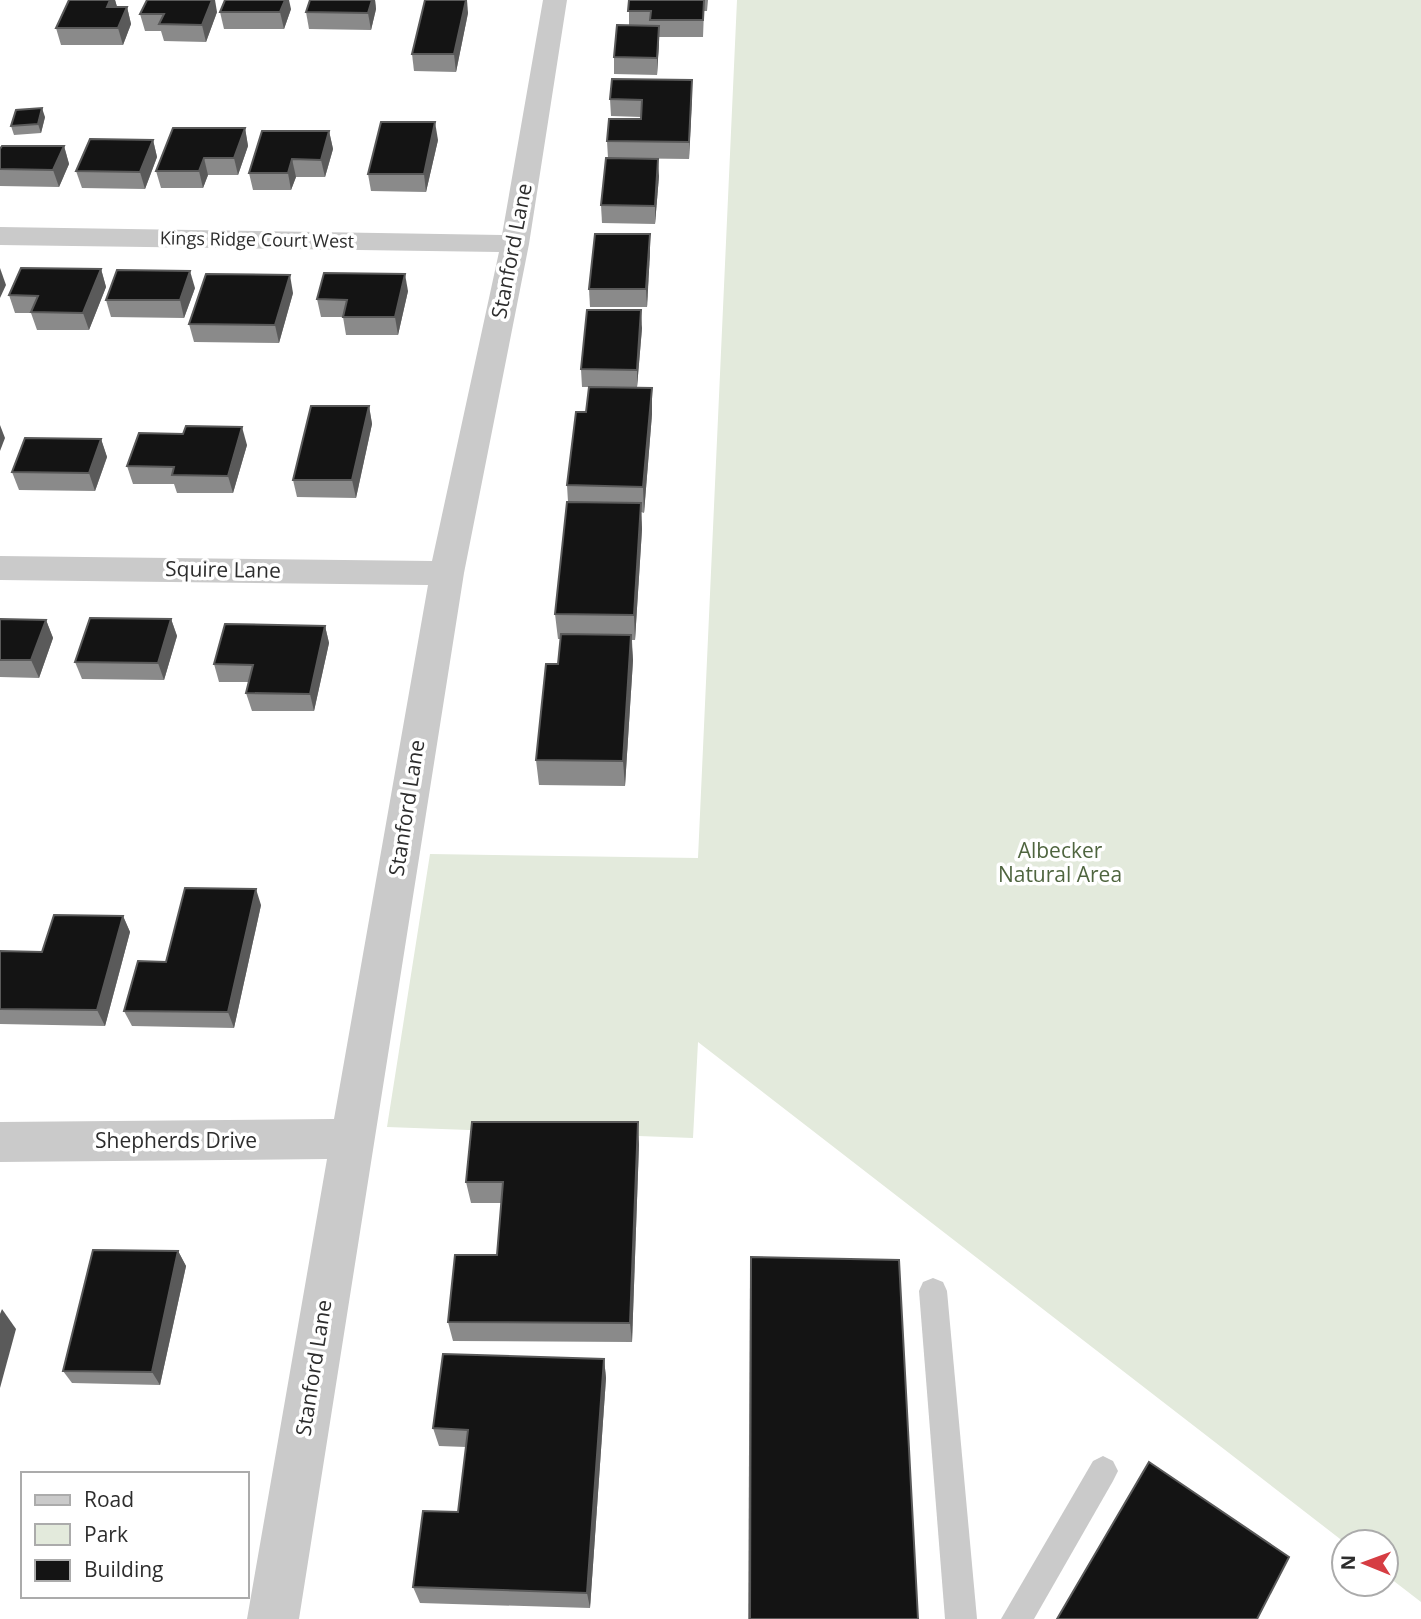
<svg xmlns="http://www.w3.org/2000/svg" width="1421" height="1619" viewBox="0 0 1421 1619" font-family="'Open Sans',sans-serif">
<style>
.green{fill:#e3eadc}
.lines{fill:none;stroke-linecap:round;stroke-linejoin:round}
.service{fill:#cacaca;fill-rule:evenodd}
.minor{fill:#cacaca;fill-rule:evenodd}
.wall{fill:#8a8a8a}
.shaded-wall{fill:#5a5a5a}
.building{fill:#141414;stroke:#5a5a5a;stroke-width:2}
.labels{text-anchor:middle;stroke-width:7;stroke-linejoin:round;paint-order:stroke}
.far-street-label{font-size:18px;fill:#2d2d2d;stroke:#fff}
.street-label{font-size:21px;fill:#2d2d2d;stroke:#fff}
.park-label{font-size:21px;fill:#4f653f;stroke:#fff}
</style>
<rect width="100%" height="100%" fill="#fff"/>
<path class="green" d="M737 0H1421V1602L1386 1575V1542H1344L698 1042 693 1138 387 1127 430 854 698 858Z"/>
<g class="lines">
<g class="service">
<path d="M933 1278 943 1282 947 1291 977 1619H945L919 1291 923 1282Z"/>
<path d="M1103 1456 1113 1461 1118 1471 1113 1481 1034 1619H1001L1093 1461Z"/>
</g>
<path class="minor" d="M543 0H567L529 244 464 573 299 1619H247L327 1159 0 1162V1122L334 1119 428 585 0 580V556L432 561 499 252 0 245V227L502 235Z"/>
</g>
<g class="wall">
<path d="M69 0H115L117 7H127L131 24 123 45H61L56 28Z"/>
<path d="M310 0H375L376 9 371 30 309 29 306 12Z"/>
<path d="M629 0H708L707 11H704L703 37H659L657 75 614 74V57L629 26Z"/>
<path d="M291 9 284 29H224L220 12Z"/>
<path d="M217 12 206 42 164 41 161 31H145L140 14Z"/>
<path d="M468 13 456 72 414 71 412 54Z"/>
<path d="M692 80 689 159 608 158 607 141 641 119V117L611 116 610 99Z"/>
<path d="M45 117 41 133 14 135 11 126Z"/>
<path d="M245 128 248 146 238 175H208L203 188H161L156 171Z"/>
<path d="M329 131 333 149 325 177H296L291 190H253L249 173Z"/>
<path d="M153 140 157 157 145 189 82 188 76 171Z"/>
<path d="M438 140 426 192 371 191 368 174Z"/>
<path d="M64 146 69 164 59 187 0 186V149Z"/>
<path d="M659 176 655 224 602 223 601 205Z"/>
<path d="M650 252 647 307H590L589 289Z"/>
<path d="M101 269 106 287 89 330H37L31 313H15L9 295Z"/>
<path d="M195 288 184 318 111 317 106 300Z"/>
<path d="M408 291 398 335H346L343 317H321L317 299Z"/>
<path d="M293 293 279 343 194 342 189 324Z"/>
<path d="M642 328 637 387H593L652 414 644 513 641 512 642 529 635 640H632L633 660 625 786 539 785 536 760 558 664 561 639H558L555 614 568 502 567 485 586 412 589 387H582L581 369Z"/>
<path d="M369 406 372 424 356 498 297 497 293 480Z"/>
<path d="M101 439 107 457 95 491 19 490 12 472Z"/>
<path d="M247 445 233 493H177L174 484H133L127 466Z"/>
<path d="M0 619 46 620 53 638 39 678 0 677Z"/>
<path d="M171 619 177 636 164 680 82 679 75 662Z"/>
<path d="M325 626 329 643 314 711H252L246 693 249 682H219L214 664Z"/>
<path d="M261 905 234 1028 132 1026 124 1011 166 962Z"/>
<path d="M123 916 130 932 105 1026 0 1024V951L42 952Z"/>
<path d="M639 1144 632 1342 453 1341 448 1322 497 1255 501 1203H471L466 1182Z"/>
<path d="M178 1251 186 1266 160 1385 72 1383 63 1371Z"/>
<path d="M751 1257 918 1619H748L750 1283Z"/>
<path d="M604 1359 606 1378 590 1608 420 1603 413 1587 458 1512 466 1447 439 1446 433 1428Z"/>
</g>
<g class="shaded-wall">
<path d="M110 0H115L118 10 107 7Z"/>
<path d="M212 0H215L217 12 206 42 202 25Z"/>
<path d="M285 0H289L291 9 284 29 280 12Z"/>
<path d="M372 0H375L376 9 371 30 368 13Z"/>
<path d="M466 0H467L468 13 456 72 454 54Z"/>
<path d="M127 7 131 24 123 45 118 28Z"/>
<path d="M659 26V43L657 75V58Z"/>
<path d="M692 80V97L689 159V142Z"/>
<path d="M42 108 45 117 41 133 38 124Z"/>
<path d="M435 122 438 140 426 192 424 174Z"/>
<path d="M245 128 248 146 238 175 234 158Z"/>
<path d="M329 131 333 149 325 177 321 160Z"/>
<path d="M153 140 157 157 145 189 140 172Z"/>
<path d="M64 146 69 164 59 187 53 170Z"/>
<path d="M204 158 208 175 203 188 199 171Z"/>
<path d="M292 159 296 177 291 190 288 173Z"/>
<path d="M658 159 659 176 655 224V206Z"/>
<path d="M650 234V252L647 307 646 289Z"/>
<path d="M0 268 6 285 0 298Z"/>
<path d="M101 269 106 287 89 330 83 313Z"/>
<path d="M190 271 195 288 184 318 180 300Z"/>
<path d="M405 274 408 291 398 335 395 317Z"/>
<path d="M290 275 293 293 279 343 275 325Z"/>
<path d="M641 310 642 328 637 387V370Z"/>
<path d="M652 388V414L644 513 643 487Z"/>
<path d="M369 406 372 424 356 498 352 480Z"/>
<path d="M0 425 5 438 0 451Z"/>
<path d="M242 427 247 445 233 493 228 476Z"/>
<path d="M101 439 107 457 95 491 89 473Z"/>
<path d="M641 503 642 529 635 640 634 615Z"/>
<path d="M171 619 177 636 164 680 158 663Z"/>
<path d="M46 620 53 638 39 678 31 660Z"/>
<path d="M325 626 329 643 314 711 310 694Z"/>
<path d="M631 635 633 660 625 786 623 761Z"/>
<path d="M256 889 261 905 234 1028 228 1012Z"/>
<path d="M123 916 130 932 105 1026 97 1010Z"/>
<path d="M638 1122 639 1144 632 1342 630 1323Z"/>
<path d="M178 1251 186 1266 160 1385 152 1372Z"/>
<path d="M2 1309 16 1329 0 1388V1314Z"/>
<path d="M604 1359 606 1378 590 1608 587 1593Z"/>
</g>
<g class="building">
<path d="M69 0H110L107 7H127L118 28H56Z"/>
<path d="M147 0H212L202 25 159 24 164 14H140Z"/>
<path d="M225 0H285L280 12H220Z"/>
<path d="M310 0H372L368 13 306 12Z"/>
<path d="M425 0H466L454 54H412Z"/>
<path d="M629 0H704L703 20H650L651 11H628Z"/>
<path d="M617 25 659 26 657 58 614 57Z"/>
<path d="M612 79 692 80 689 142 607 141 609 119H641L642 100 610 99Z"/>
<path d="M42 108 38 124 11 126 16 110Z"/>
<path d="M381 122H435L424 174H368Z"/>
<path d="M173 128H245L234 158H204L199 171H156Z"/>
<path d="M262 131H329L321 160 292 159 288 173H249Z"/>
<path d="M90 139 153 140 140 172 76 171Z"/>
<path d="M2 146H64L53 170 0 169V149Z"/>
<path d="M606 158 658 159 655 206 601 205Z"/>
<path d="M595 234H650L646 289H589Z"/>
<path d="M21 268 101 269 83 313 31 312 38 296 9 295Z"/>
<path d="M117 270 190 271 180 300H106Z"/>
<path d="M324 273 405 274 395 317H343L347 300 317 299Z"/>
<path d="M206 274 290 275 275 325 189 324Z"/>
<path d="M587 310H641L637 370 581 369Z"/>
<path d="M589 387 652 388 643 487 567 485 576 412H586Z"/>
<path d="M311 406H369L352 480H293Z"/>
<path d="M186 426 242 427 228 476 172 475 174 467 127 466 139 433 183 434Z"/>
<path d="M25 438 101 439 89 473 12 472Z"/>
<path d="M567 502 641 503 634 615 555 614Z"/>
<path d="M90 618 171 619 158 663 75 662Z"/>
<path d="M0 619 46 620 31 660H0Z"/>
<path d="M225 624 325 626 310 694 246 693 253 665 214 664Z"/>
<path d="M561 634 631 635 623 761 536 760 546 664H558Z"/>
<path d="M185 888 256 889 228 1012 124 1011 138 961 166 962Z"/>
<path d="M54 915 123 916 97 1010 0 1009V951L42 952Z"/>
<path d="M472 1122H638L630 1323 448 1322 455 1255H497L503 1182H466Z"/>
<path d="M93 1250 178 1251 152 1372 63 1371Z"/>
<path d="M751 1257 899 1260 918 1619H750Z"/>
<path d="M443 1354 604 1359 587 1593 413 1587 423 1511 458 1512 468 1430 433 1428Z"/>
<path d="M1149 1462 1289 1557 1257 1619H1057Z"/>
</g>
<g class="labels">
<g class="far-street-label">
<text transform="translate(257 240) rotate(1)" y="6">Kings Ridge Court West</text>
</g>
<g class="street-label">
<text transform="translate(512 251) rotate(-79)" y="7">Stanford Lane</text>
<text transform="translate(223 570) rotate(1)" y="7">Squire Lane</text>
<text transform="translate(407 808) rotate(-81)" y="7">Stanford Lane</text>
<text x="176" y="1148">Shepherds Drive</text>
<text transform="translate(314 1368) rotate(-81)" y="7">Stanford Lane</text>
</g>
<g class="park-label">
<text x="1060" y="858">Albecker<tspan x="1060" dy="24">Natural Area</tspan></text>
</g>
</g>
<rect x="21" y="1472" width="228" height="126" fill="#ffffff" stroke="#ababab" stroke-width="2"/>
<rect x="35" y="1495" width="35" height="10" fill="#cacaca" stroke="#ababab" stroke-width="2"/>
<text x="84" y="1507" font-size="21" fill="#2d2d2d">Road</text>
<rect x="35" y="1524" width="35" height="21" fill="#e3eadc" stroke="#ababab" stroke-width="2"/>
<text x="84" y="1542" font-size="21" fill="#2d2d2d">Park</text>
<rect x="35" y="1560" width="35" height="21" fill="#141414" stroke="#ababab" stroke-width="2"/>
<text x="84" y="1577" font-size="21" fill="#2d2d2d">Building</text>
<g transform="translate(1365 1563) rotate(271)"><circle r="33" fill="#ffffff" stroke="#ababab" stroke-width="2"/>
<path d="M0-5L12 26L0 18L-12 26Z" fill="#d63d43"/>
<text y="-10" font-size="19" font-weight="bold" text-anchor="middle" fill="#2d2d2d">N</text>
</g>
</svg>
